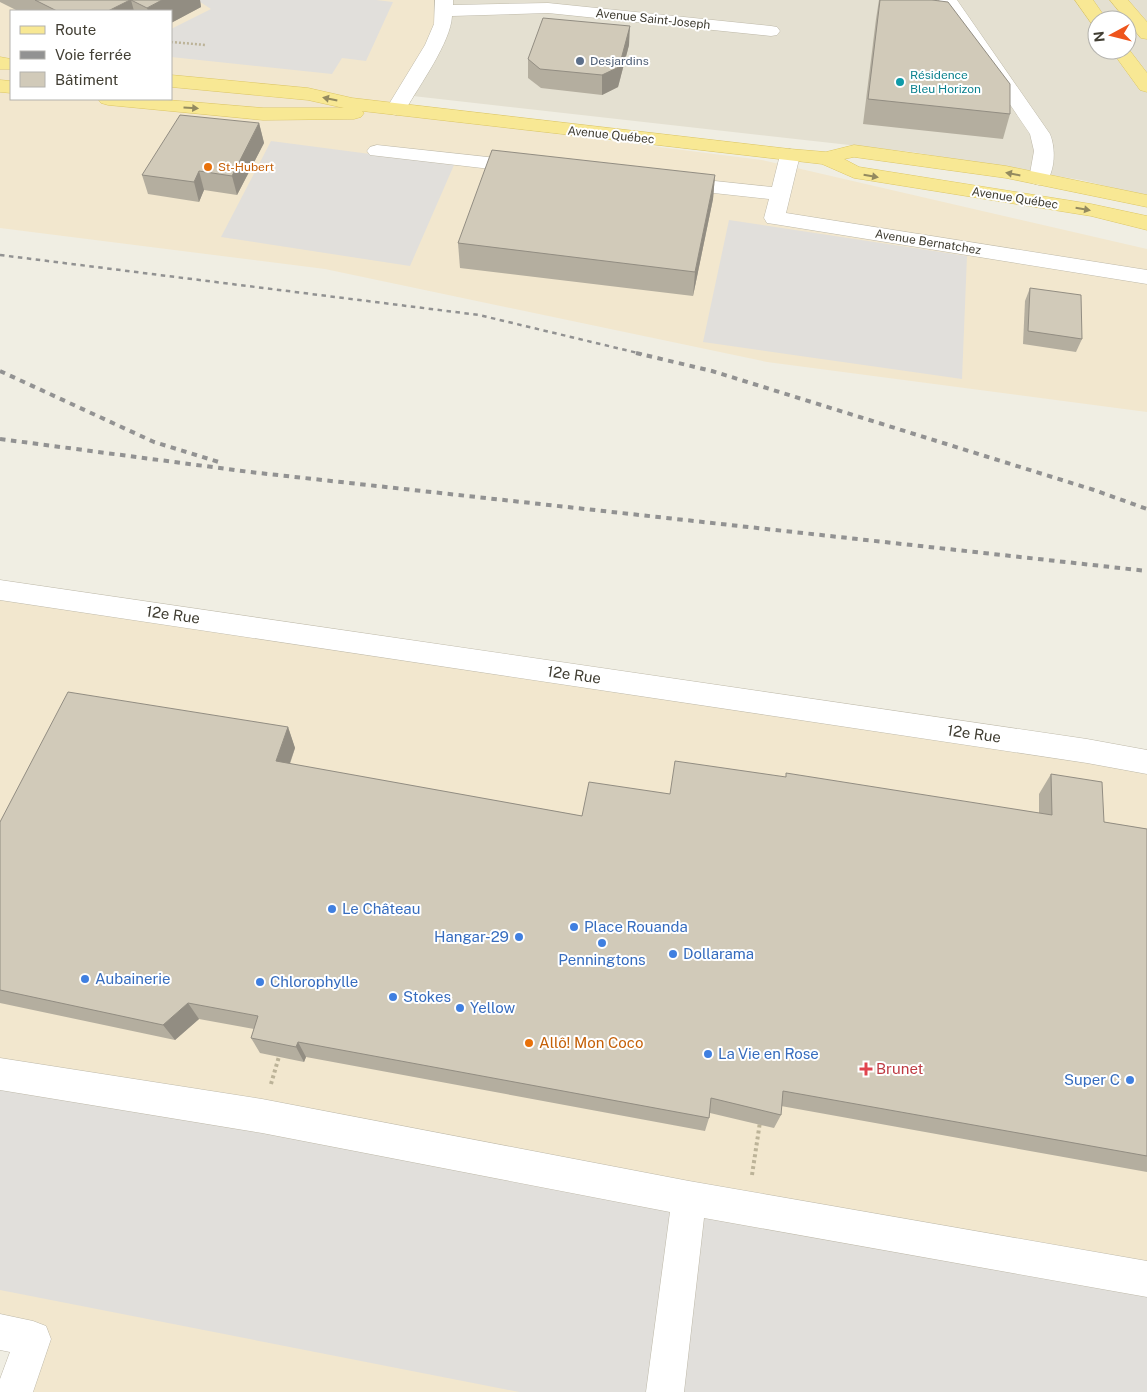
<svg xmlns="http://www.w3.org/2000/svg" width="1147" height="1392" viewBox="0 0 1147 1392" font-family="'Public Sans',sans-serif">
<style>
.residential{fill:#e4e0d1;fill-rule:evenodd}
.commercial{fill:#f2e7ce;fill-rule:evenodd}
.parking{fill:#e1dfdb}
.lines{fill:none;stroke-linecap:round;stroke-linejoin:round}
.minor-casing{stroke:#beb9a9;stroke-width:1}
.major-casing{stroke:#dcc665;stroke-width:1}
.path-far1{stroke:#bcb398;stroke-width:2.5;stroke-dasharray:2 2;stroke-linecap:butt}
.path{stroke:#bcb398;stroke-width:4;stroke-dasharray:3 3;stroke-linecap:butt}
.minor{fill:#fff;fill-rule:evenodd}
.major{fill:#f8e894;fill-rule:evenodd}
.rail-far1{stroke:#929292;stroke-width:2.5;stroke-dasharray:4.5 4.5;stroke-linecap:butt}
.rail{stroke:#929292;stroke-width:4;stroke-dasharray:5.5 5.5;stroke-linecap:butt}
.wall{fill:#b4ae9f}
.shaded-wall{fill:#928d82}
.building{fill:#d1cab9;stroke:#928d82}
.oneway{fill:#938a5f}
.service-dot{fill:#5c6f8a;stroke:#fff;stroke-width:2}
.culture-dot{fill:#0f9aa8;stroke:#fff;stroke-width:2}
.food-dot{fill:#e8710a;stroke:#fff;stroke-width:2}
.shop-dot{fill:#3f7fe0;stroke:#fff;stroke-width:2}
.health-dot{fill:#e0444e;stroke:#fff;stroke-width:2}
.labels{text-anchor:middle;stroke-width:4;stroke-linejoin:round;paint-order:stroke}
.far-street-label{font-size:12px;fill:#413e33;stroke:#fff}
.far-service-label{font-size:12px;fill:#4e5e75;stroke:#fff;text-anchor:start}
.far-culture-label{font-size:12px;fill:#0d838f;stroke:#fff;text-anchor:start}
.far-food-label{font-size:12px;fill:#c56008;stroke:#fff;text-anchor:start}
.street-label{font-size:15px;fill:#413e33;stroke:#fff}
.shop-label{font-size:15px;fill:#366cbe;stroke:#fff;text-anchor:start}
.food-label{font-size:15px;fill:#c56008;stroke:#fff;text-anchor:start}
.health-label{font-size:15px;fill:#be3a42;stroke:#fff;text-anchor:start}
</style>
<rect width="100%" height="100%" fill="#f0eee3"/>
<path class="residential" d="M444 0H1147V196L1081 180 912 152 404 95ZM1097 20H1127V50H1097Z"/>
<g class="commercial">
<path d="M0 0H444L414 78 405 115 762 160 1147 249V412L767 362 325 269 0 228ZM11 11H171V99H11Z"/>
<path d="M0 590 1147 762V1392H14L33 1340 0 1332Z"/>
</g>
<g class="parking">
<path d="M197 0H376L393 2 366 61 342 58 332 74 171 57V29L211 9Z"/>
<path d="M271 141 454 165 410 266 221 237Z"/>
<path d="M729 220 967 256 962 379 703 342Z"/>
<path d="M0 1063 1147 1261V1392H519L0 1290Z"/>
</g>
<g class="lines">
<defs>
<g id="minor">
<path d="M435 0H453V5L548 3 771 26 777 27 780 31 777 35 771 36 548 13 452 16C451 42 419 86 406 109L403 113 396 115 389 113 386 109 425 45 434 24Z"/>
<path d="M939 0H957L1050 134C1056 149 1055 170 1046 183L1039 185 1032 183 1029 179 1034 151 1030 134Z"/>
<path d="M377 145 525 161 532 163 535 167 532 171 525 173 370 155 367 151 370 147Z"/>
<path d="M790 149 797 151 800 155 786 213 1147 270V284L774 224 767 223 764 218 769 199 677 189 670 187 667 183 670 179 677 177 772 187 780 155 783 151Z"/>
<path d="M0 580 1087 739 1147 750V774L1087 763 0 600Z"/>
<path d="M0 1058 262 1099 689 1181 1147 1261V1297L704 1218 684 1392H646L670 1212 262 1133 0 1090Z"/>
<path d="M0 1314 33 1321 46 1326 51 1339 33 1392H0V1379L10 1352 0 1350Z"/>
</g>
<g id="major">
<path d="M1075 0H1093L1107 20H1097V25L1092 24Z"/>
<path d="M1110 0H1128L1147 22V39L1141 38Z"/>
<path d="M1127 47 1147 73V92L1140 90 1111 50H1127Z"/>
<path d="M0 57 11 59V69H0Z"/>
<path d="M171 75 308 88 352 98 790 149 826 152 854 145 1006 166 1147 195V207L1006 178 854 157 844 159 859 167 1091 204 1147 216V230L1091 216 854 178 822 164 362 111 364 113 361 117 354 119 263 120 108 105 101 103 98 99H156L263 108H344L308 100 171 87Z"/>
<path d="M0 80 11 81V93L0 92Z"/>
</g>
</defs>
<use href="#minor" class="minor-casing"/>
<use href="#major" class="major-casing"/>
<path class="path-far1" d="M171 42 206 45"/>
<g class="path">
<path d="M271 1084 280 1053"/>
<path d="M752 1175 760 1122"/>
</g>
<use href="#minor" class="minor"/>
<use href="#major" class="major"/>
<path class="rail-far1" d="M0 255 479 315 642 354"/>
<g class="rail">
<path d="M636 353 712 371 1094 490 1147 509"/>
<path d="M0 371 154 442 222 463"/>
<path d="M0 439 250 472 1147 571"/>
</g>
</g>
<g class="wall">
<path d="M0 0H200L201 7 171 23V11H18L0 2Z"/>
<path d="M879 0H932L1010 114 1003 139 863 124 876 19Z"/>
<path d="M629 45 618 87 602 95 541 88 528 78V59Z"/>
<path d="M259 123 264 143 237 195 204 190 199 202 148 194 142 175Z"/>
<path d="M715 175 713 199 693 296 460 268 458 243Z"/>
<path d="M1030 288 1082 339 1076 352 1023 344 1025 301Z"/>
<path d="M288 727 295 748 290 764 582 816 670 794 785 777 1039 813V794L1051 774 1104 822 1147 829V1172L781 1106V1115L774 1128 710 1113 709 1118 705 1131 306 1057 304 1062 260 1053 251 1038 254 1029 199 1019 175 1040 0 1003V822Z"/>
</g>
<g class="shaded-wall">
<path d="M130 0H131L134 11H108Z"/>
<path d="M162 0H200L201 7 171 23V11H148L147 8Z"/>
<path d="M630 26 629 45 618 87 602 95V75Z"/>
<path d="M259 123 264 143 237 195 232 176Z"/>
<path d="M199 171 204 190 199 202 194 182Z"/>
<path d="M715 175 713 199 693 296 695 272Z"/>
<path d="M288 727 295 748 283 782 276 761Z"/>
<path d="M188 1003 199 1019 175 1040 163 1025Z"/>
<path d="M298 1042 306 1057 304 1062 296 1047Z"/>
</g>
<g class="building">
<path d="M35 0H130L108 11H57Z"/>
<path d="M131 0H162L147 8Z"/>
<path d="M880 0H932L948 2 1010 84V114L868 99Z"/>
<path d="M543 18 630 26 619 67 602 75 540 69 528 59Z"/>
<path d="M180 115 259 123 232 176 199 171 194 182 142 175Z"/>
<path d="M492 150 715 175 695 272 458 243Z"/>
<path d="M1030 288 1081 295 1082 339 1028 331Z"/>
<path d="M68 692 288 727 276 761 582 816 589 782 670 794 675 761 786 777V773L1052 815 1051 774 1102 782 1104 822 1147 829V1156L783 1091 781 1115 711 1098 709 1118 298 1042 296 1047 251 1038 258 1016 188 1003 163 1025 0 990V822Z"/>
</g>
<defs><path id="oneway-solid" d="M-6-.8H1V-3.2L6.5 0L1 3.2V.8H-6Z" transform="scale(1.25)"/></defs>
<g class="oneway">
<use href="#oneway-solid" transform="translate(330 99) rotate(-168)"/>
<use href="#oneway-solid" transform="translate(191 108) rotate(4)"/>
<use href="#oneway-solid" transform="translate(1013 174) rotate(-169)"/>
<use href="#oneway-solid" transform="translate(871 176) rotate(10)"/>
<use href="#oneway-solid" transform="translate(1083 209) rotate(10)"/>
</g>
<circle class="service-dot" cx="580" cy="61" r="5"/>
<circle class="culture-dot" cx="900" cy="82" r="5"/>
<g class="food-dot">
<circle cx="208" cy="167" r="5"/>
<circle cx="529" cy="1043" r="5"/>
</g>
<g class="shop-dot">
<circle cx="332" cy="909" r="5"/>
<circle cx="574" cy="927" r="5"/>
<circle cx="519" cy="937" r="5"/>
<circle cx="602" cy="943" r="5"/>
<circle cx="673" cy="954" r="5"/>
<circle cx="85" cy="979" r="5"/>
<circle cx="260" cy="982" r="5"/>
<circle cx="393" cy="997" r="5"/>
<circle cx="460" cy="1008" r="5"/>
<circle cx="708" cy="1054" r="5"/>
<circle cx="1130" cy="1080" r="5"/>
</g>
<path class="health-dot" d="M863.5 1061.5h5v5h5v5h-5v5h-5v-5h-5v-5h5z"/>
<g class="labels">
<g class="far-street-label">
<text transform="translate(653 19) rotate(6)" y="4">Avenue Saint-Joseph</text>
<text transform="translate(611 135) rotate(6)" y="4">Avenue Québec</text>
<text transform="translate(1015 198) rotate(9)" y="4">Avenue Québec</text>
<text transform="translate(928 242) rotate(9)" y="4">Avenue Bernatchez</text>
</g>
<g class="far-service-label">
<text x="590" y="65">Desjardins</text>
</g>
<g class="far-culture-label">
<text x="910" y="79">Résidence<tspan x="910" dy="14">Bleu Horizon</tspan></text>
</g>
<g class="far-food-label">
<text x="218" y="171">St-Hubert</text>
</g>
<g class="street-label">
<text transform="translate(173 615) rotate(8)" y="5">12e Rue</text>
<text transform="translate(574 675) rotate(8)" y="5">12e Rue</text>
<text transform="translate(974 734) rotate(8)" y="5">12e Rue</text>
</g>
<g class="shop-label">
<text x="342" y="914">Le Château</text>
<text x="584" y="932">Place Rouanda</text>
<text x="509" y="942" text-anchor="end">Hangar-29</text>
<text x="683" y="959">Dollarama</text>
<text x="602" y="965" text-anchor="middle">Penningtons</text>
<text x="95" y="984">Aubainerie</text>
<text x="270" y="987">Chlorophylle</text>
<text x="403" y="1002">Stokes</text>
<text x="470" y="1013">Yellow</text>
<text x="718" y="1059">La Vie en Rose</text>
<text x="1120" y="1085" text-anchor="end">Super C</text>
</g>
<g class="food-label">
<text x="539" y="1048">Allô! Mon Coco</text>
</g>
<g class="health-label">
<text x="876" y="1074">Brunet</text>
</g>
</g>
<rect x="10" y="10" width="162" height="90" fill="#ffffff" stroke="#b3b2ad"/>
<rect x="20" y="26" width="25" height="8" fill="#f8e894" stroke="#b3b2ad"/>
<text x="55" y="35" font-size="15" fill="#413e33">Route</text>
<rect x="20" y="51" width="25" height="8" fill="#929292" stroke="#b3b2ad"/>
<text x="55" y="60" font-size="15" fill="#413e33">Voie ferrée</text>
<rect x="20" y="72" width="25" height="15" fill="#d1cab9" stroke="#b3b2ad"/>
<text x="55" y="85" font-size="15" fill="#413e33">Bâtiment</text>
<g transform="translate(1112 35) rotate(263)"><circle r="24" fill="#ffffff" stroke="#b3b2ad"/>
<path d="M0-4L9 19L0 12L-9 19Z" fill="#ee551c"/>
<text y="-8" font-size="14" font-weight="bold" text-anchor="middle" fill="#413e33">N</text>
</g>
</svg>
